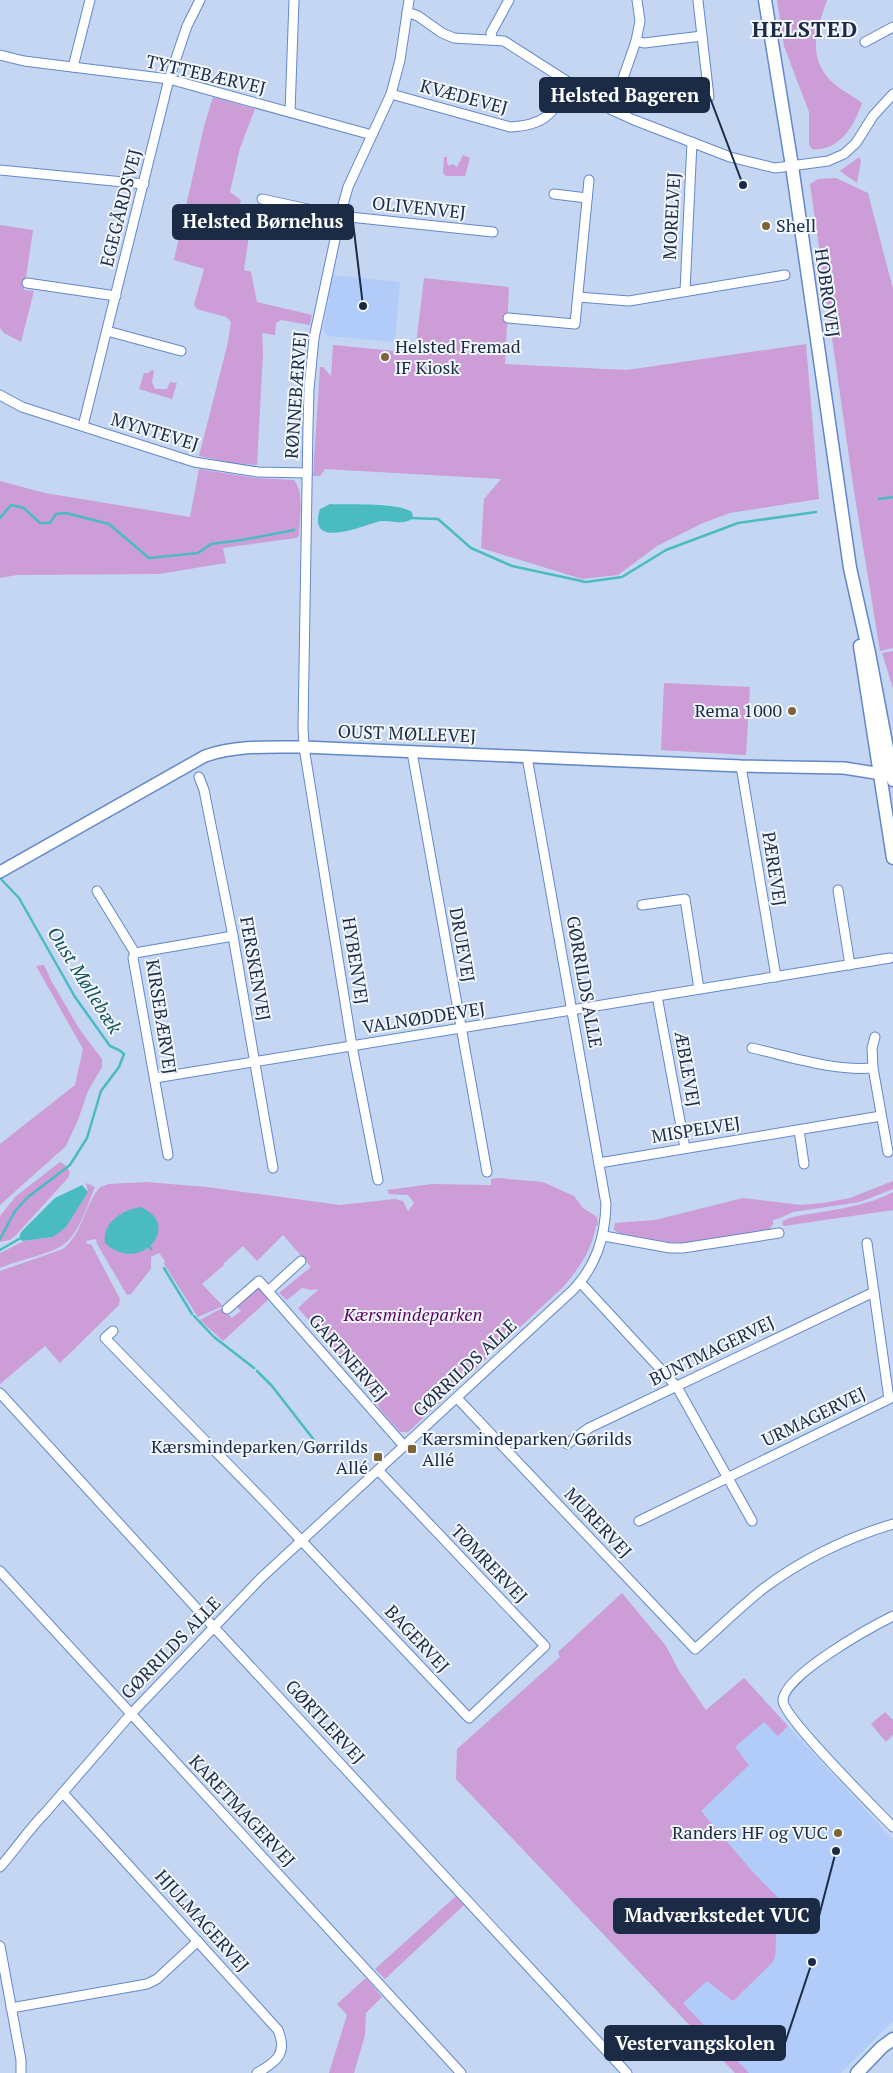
<svg xmlns="http://www.w3.org/2000/svg" width="893" height="2073" viewBox="0 0 893 2073" font-family="'PT Serif',serif">
<style>
.built{fill:#b2ccfa}
.green{fill:#cc9dd6}
.water{fill:#4bbbc2}
.lines{fill:none;stroke-linecap:round;stroke-linejoin:round}
.stream{stroke:#4bbbc2;stroke-width:2.5}
.minor-casing{stroke:#6388c9;stroke-width:11}
.tertiary-casing{stroke:#6388c9;stroke-width:14}
.secondary-casing{stroke:#6388c9;stroke-width:15}
.minor{stroke:#fff;stroke-width:9}
.tertiary{stroke:#fff;stroke-width:11}
.secondary{stroke:#fff;stroke-width:12}
.poi-dot{fill:#7d6335;stroke:#f2f6fd;stroke-width:2}
.labels{text-anchor:middle;stroke-width:4;stroke-linejoin:round;paint-order:stroke}
.street-label{font-size:18px;fill:#1b2b45;stroke:#f2f6fd}
.poi-label{font-size:18px;fill:#1b2b45;stroke:#f2f6fd;text-anchor:start}
.park-label{font-size:18px;font-style:italic;fill:#570365;stroke:#f2f6fd}
.water-label{font-size:19px;font-style:italic;fill:#16565a;stroke:#f2f6fd}
.district-label{font-size:22px;font-weight:bold;letter-spacing:1px;fill:#1b2b45;stroke:#f2f6fd}
.leader{fill:none;stroke:#1b2b45;stroke-width:2}
.callout-dot{fill:#1b2b45;stroke:#f2f6fd;stroke-width:2}
.callout{fill:#1b2b45;stroke:#1b2b45;stroke-width:2}
.callout-label{font-size:19px;text-anchor:middle;font-weight:bold;fill:#fff}
</style>
<rect width="100%" height="100%" fill="#c5d6f2"/>
<g class="built">
<path d="M333 275 400 282 395 342 327 336 323 330Z"/>
<path d="M679 1671 706 1710 744 1678 893 1840V2021L841 2073H735L456 1779Z"/>
</g>
<g class="green">
<path d="M777 0H827C817 30 807 54 830 80 839 89 853 96 862 103 855 125 839 152 812 149L809 145V112L784 46Z"/>
<path d="M213 97 255 109 240 148 230 192 241 200 234 228 237 232 249 235 244 270 251 272 257 302 312 315 310 325 281 320 276 323 275 335 262 333 263 353 257 465 233 463 199 456 228 342 231 322 226 317 197 309 194 305 204 269 174 260 204 126Z"/>
<path d="M463 155 470 158 465 176H446L443 173 444 157H447V163L449 166 453 164 457 167Z"/>
<path d="M859 157 861 161 857 183 840 171Z"/>
<path d="M836 178 868 193 893 289V648L880 651 853 485 810 184 818 179Z"/>
<path d="M0 225 33 230 24 290 34 291 21 342 4 333 0 328Z"/>
<path d="M424 278 509 287 505 364 627 370 806 344 819 499 730 513 703 523 657 546 618 575 582 579 481 548 484 499 501 479 325 469 320 476H313L320 367H323L331 376 333 345 415 353Z"/>
<path d="M152 370 154 371 152 382 155 389H167L170 382 177 383 172 399 139 389 144 373H148Z"/>
<path d="M199 469 256 478 294 480C305 493 299 519 299 536L296 538 223 548 226 563 159 574 17 575 0 578V481L45 493 190 517Z"/>
<path d="M893 651V688L882 653Z"/>
<path d="M664 683 750 687 746 755 661 750Z"/>
<path d="M44 965 52 982 80 1030 102 1059V1067L88 1091 78 1120 66 1146 0 1205V1144L75 1085 83 1049 36 966Z"/>
<path d="M60 1162 65 1165 70 1172 68 1178 16 1235 10 1240 0 1242V1216L16 1196Z"/>
<path d="M498 1178 543 1182 574 1196 583 1208 597 1217 598 1225 596 1226C591 1251 580 1267 564 1286L408 1432H400L379 1408 377 1397 298 1308 319 1289 311 1290 302 1288 287 1300 279 1293 311 1267 283 1235 257 1261 243 1246 223 1264 224 1265 202 1284 223 1306 198 1317 164 1264 165 1261 159 1253 151 1257V1269L131 1294 127 1295 97 1244 96 1239 86 1241 87 1244H91L120 1299 119 1305 60 1363 45 1346 0 1384V1271L63 1249C83 1233 84 1206 100 1187L109 1184 146 1182 207 1187 340 1205 395 1199 403 1201 408 1211 414 1203 408 1195 389 1194 387 1190 432 1184 491 1185V1179Z"/>
<path d="M893 1181V1189L860 1202 793 1212 780 1218 773 1220V1224L769 1230 681 1243 667 1242 619 1233 614 1230 615 1223 655 1220 743 1198 801 1205 823 1203 850 1198Z"/>
<path d="M86 1183 95 1187C87 1205 80 1233 63 1245 48 1255 18 1260 0 1268V1253L24 1241 53 1237 77 1209 88 1192Z"/>
<path d="M893 1192V1210L784 1226 782 1224 783 1221C794 1215 807 1215 821 1212 845 1208 871 1204 893 1192Z"/>
<path d="M258 1286 269 1299 223 1341 200 1320 222 1308 232 1318 241 1311 236 1306Z"/>
<path d="M622 1593 666 1646 679 1671 706 1710 744 1678 788 1726 778 1736 764 1722 735 1747 749 1765 701 1811 752 1871 781 1901 785 1909 777 1926 775 1957 772 1963 733 2001 707 1981 683 2003 749 2073H735L456 1779 457 1749 560 1657 558 1652Z"/>
<path d="M885 1712 893 1720V1735L886 1742 871 1724Z"/>
<path d="M456 1896 464 1905 385 1979 375 1969Z"/>
<path d="M366 1978 382 1997 366 2013 365 2035 354 2073H329L347 2015 337 2004Z"/>
</g>
<g class="water">
<path d="M330 504C350 505 396 502 412 512L413 518C404 526 393 520 382 521 367 523 306 553 320 509Z"/>
<path d="M82 1185 88 1192 66 1227 53 1237 23 1241 19 1239 21 1232 55 1198Z"/>
<path d="M140 1207C184 1224 140 1276 105 1243 102 1223 122 1210 140 1207Z"/>
</g>
<g class="lines">
<g class="stream">
<path d="M879 499 893 497"/>
<path d="M0 518 11 505 24 508 40 523H50L56 514 66 513 109 524 149 558 198 553 211 544 242 540 294 530"/>
<path d="M410 518 438 519 471 548 512 566 586 582 622 577 666 550 738 523 816 512"/>
<path d="M0 878 19 898 75 997 110 1046 119 1050 124 1054 119 1067 101 1091 87 1138 70 1165 28 1197 15 1211 0 1239"/>
<path d="M149 1246 151 1249"/>
<path d="M0 1250 19 1239"/>
<path d="M164 1268 192 1314"/>
<path d="M194 1316 214 1337 254 1368"/>
<path d="M257 1371 272 1386 314 1440"/>
</g>
<defs>
<g id="minor">
<path d="M698 1 709 97"/>
<path d="M407 12 418 16 442 33 454 38 504 41 612 110 634 120 730 157 775 168 828 161 844 154 856 143 873 116 893 94"/>
<path d="M492 39 491 33 509 0"/>
<path d="M636 41 644 43 702 36"/>
<path d="M865 42 893 27"/>
<path d="M0 55 24 61 169 79 372 135"/>
<path d="M73 67 90 0"/>
<path d="M391 94 510 127C547 125 552 113 571 84"/>
<path d="M612 110 636 41 640 21 637 0"/>
<path d="M290 112 294 0"/>
<path d="M0 170 144 184"/>
<path d="M554 194 587 198"/>
<path d="M262 199 340 216 493 232"/>
<path d="M27 283 116 296"/>
<path d="M685 291 692 142"/>
<path d="M578 297 629 301 785 275"/>
<path d="M508 318 575 324 589 180"/>
<path d="M107 331 181 351"/>
<path d="M0 395 22 407 194 462 258 472 307 473"/>
<path d="M83 426 169 79 187 26 200 0"/>
<path d="M412 752 487 1172"/>
<path d="M741 766 776 977"/>
<path d="M199 777 204 790 233 936 273 1168"/>
<path d="M838 890 850 965"/>
<path d="M97 891 135 953"/>
<path d="M642 905 685 899 699 989"/>
<path d="M657 996 685 1148"/>
<path d="M752 1048C792 1057 832 1071 873 1068L888 1152"/>
<path d="M873 1068 872 1048 875 1037"/>
<path d="M155 1078 890 958"/>
<path d="M799 1130 804 1164"/>
<path d="M168 1155 133 958 135 953 233 936"/>
<path d="M599 1163 881 1116"/>
<path d="M378 1180 352 1046 304 747 303 728 308 426 309 389 314 338 340 216 348 187 391 94 400 60 409 0"/>
<path d="M604 1236 670 1248H683L779 1233"/>
<path d="M580 1282 677 1387 752 1521"/>
<path d="M268 1291 301 1261"/>
<path d="M227 1309 259 1281 404 1446"/>
<path d="M113 1331 105 1338 264 1501 469 1718 545 1646 378 1470"/>
<path d="M0 1393 210 1623 627 2073"/>
<path d="M457 1398 695 1649C718 1629 740 1607 764 1588 803 1559 846 1538 893 1524"/>
<path d="M567 1444 589 1428 874 1292"/>
<path d="M639 1521 889 1399 867 1243"/>
<path d="M0 1571 461 2073"/>
<path d="M893 1616C871 1627 782 1676 783 1701 784 1718 876 1809 893 1827"/>
<path d="M63 1793 278 2030C288 2054 276 2062 257 2073"/>
<path d="M0 1867C16 1849 29 1829 46 1812L131 1714 261 1578 573 1290C596 1266 605 1238 606 1204L527 757"/>
<path d="M0 1946 21 2060V2073"/>
<path d="M11 2008 147 1984 157 1979 198 1941"/>
</g>
<path id="tertiary" d="M0 872 205 756C237 745 270 747 304 747L741 766 844 768 888 775"/>
<g id="secondary">
<path d="M765 0 792 166 850 568 869 653 893 780"/>
<path d="M860 646 893 858"/>
<path d="M857 2073 882 2047 893 2039"/>
</g>
</defs>
<use href="#minor" class="minor-casing"/>
<use href="#tertiary" class="tertiary-casing"/>
<use href="#secondary" class="secondary-casing"/>
<use href="#minor" class="minor"/>
<use href="#tertiary" class="tertiary"/>
<use href="#secondary" class="secondary"/>
</g>
<g class="poi-dot">
<circle cx="766" cy="226" r="5"/>
<circle cx="385" cy="357" r="5"/>
<circle cx="792" cy="711" r="5"/>
<rect x="407" y="1444" width="10" height="10" rx="2.5"/>
<rect x="373" y="1452" width="10" height="10" rx="2.5"/>
<circle cx="838" cy="1833" r="5"/>
</g>
<g class="labels">
<g class="street-label">
<text transform="translate(206 75) rotate(13)" y="6">TYTTEBÆRVEJ</text>
<text transform="translate(464 97) rotate(15)" y="6">KVÆDEVEJ</text>
<text transform="translate(121 208) rotate(-76)" y="6">EGEGÅRDSVEJ</text>
<text transform="translate(419 208) rotate(6)" y="6">OLIVENVEJ</text>
<text transform="translate(672 216) rotate(-87)" y="6">MORELVEJ</text>
<text transform="translate(827 293) rotate(82)" y="6">HOBROVEJ</text>
<text transform="translate(296 395) rotate(-86)" y="6">RØNNEBÆRVEJ</text>
<text transform="translate(155 432) rotate(17)" y="6">MYNTEVEJ</text>
<text transform="translate(407 734) rotate(2)" y="6">OUST MØLLEVEJ</text>
<text transform="translate(774 869) rotate(81)" y="6">PÆREVEJ</text>
<text transform="translate(462 945) rotate(80)" y="6">DRUEVEJ</text>
<text transform="translate(355 961) rotate(81)" y="6">HYBENVEJ</text>
<text transform="translate(255 969) rotate(80)" y="6">FERSKENVEJ</text>
<text transform="translate(584 982) rotate(80)" y="6">GØRRILDS ALLE</text>
<text transform="translate(161 1017) rotate(81)" y="6">KIRSEBÆRVEJ</text>
<text transform="translate(424 1018) rotate(-9)" y="6">VALNØDDEVEJ</text>
<text transform="translate(687 1069) rotate(80)" y="6">ÆBLEVEJ</text>
<text transform="translate(696 1130) rotate(-9)" y="6">MISPELVEJ</text>
<text transform="translate(712 1351) rotate(-26)" y="6">BUNTMAGERVEJ</text>
<text transform="translate(348 1358) rotate(49)" y="6">GARTNERVEJ</text>
<text transform="translate(465 1368) rotate(-43)" y="6">GØRRILDS ALLE</text>
<text transform="translate(814 1417) rotate(-26)" y="6">URMAGERVEJ</text>
<text transform="translate(598 1523) rotate(47)" y="6">MURERVEJ</text>
<text transform="translate(489 1564) rotate(46)" y="6">TØMRERVEJ</text>
<text transform="translate(417 1639) rotate(47)" y="6">BAGERVEJ</text>
<text transform="translate(171 1648) rotate(-46)" y="6">GØRRILDS ALLE</text>
<text transform="translate(325 1722) rotate(47)" y="6">GØRTLERVEJ</text>
<text transform="translate(242 1811) rotate(47)" y="6">KARETMAGERVEJ</text>
<text transform="translate(202 1921) rotate(48)" y="6">HJULMAGERVEJ</text>
</g>
<g class="poi-label">
<text x="776" y="232">Shell</text>
<text x="395" y="353">Helsted Fremad<tspan x="395" dy="21">IF Kiosk</tspan></text>
<text x="782" y="717" text-anchor="end">Rema 1000</text>
<text x="422" y="1445">Kærsmindeparken/Gørilds<tspan x="422" dy="21">Allé</tspan></text>
<text x="368" y="1453" text-anchor="end">Kærsmindeparken/Gørrilds<tspan x="368" dy="21">Allé</tspan></text>
<text x="828" y="1839" text-anchor="end">Randers HF og VUC</text>
</g>
<g class="park-label">
<text x="413" y="1321">Kærsmindeparken</text>
</g>
<g class="water-label">
<text transform="translate(85 980) rotate(58)" y="7">Oust Møllebæk</text>
</g>
<g class="district-label">
<text x="805" y="37">HELSTED</text>
</g>
</g>
<path class="leader" d="M743 185L709 95M363 306L353 222M836 1851L819 1916M812 1962L785 2043"/>
<g class="callout-dot">
<circle cx="743" cy="185" r="5"/>
<circle cx="363" cy="306" r="5"/>
<circle cx="836" cy="1851" r="5"/>
<circle cx="812" cy="1962" r="5"/>
</g>
<g class="callout">
<rect x="540" y="78" width="169" height="34" rx="5"/>
<rect x="173" y="205" width="180" height="34" rx="5"/>
<rect x="614" y="1899" width="205" height="34" rx="5"/>
<rect x="605" y="2026" width="180" height="34" rx="5"/>
</g>
<g class="callout-label">
<text x="625" y="102">Helsted Bageren</text>
<text x="263" y="228">Helsted Børnehus</text>
<text x="717" y="1922">Madværkstedet VUC</text>
<text x="695" y="2050">Vestervangskolen</text>
</g>
</svg>
